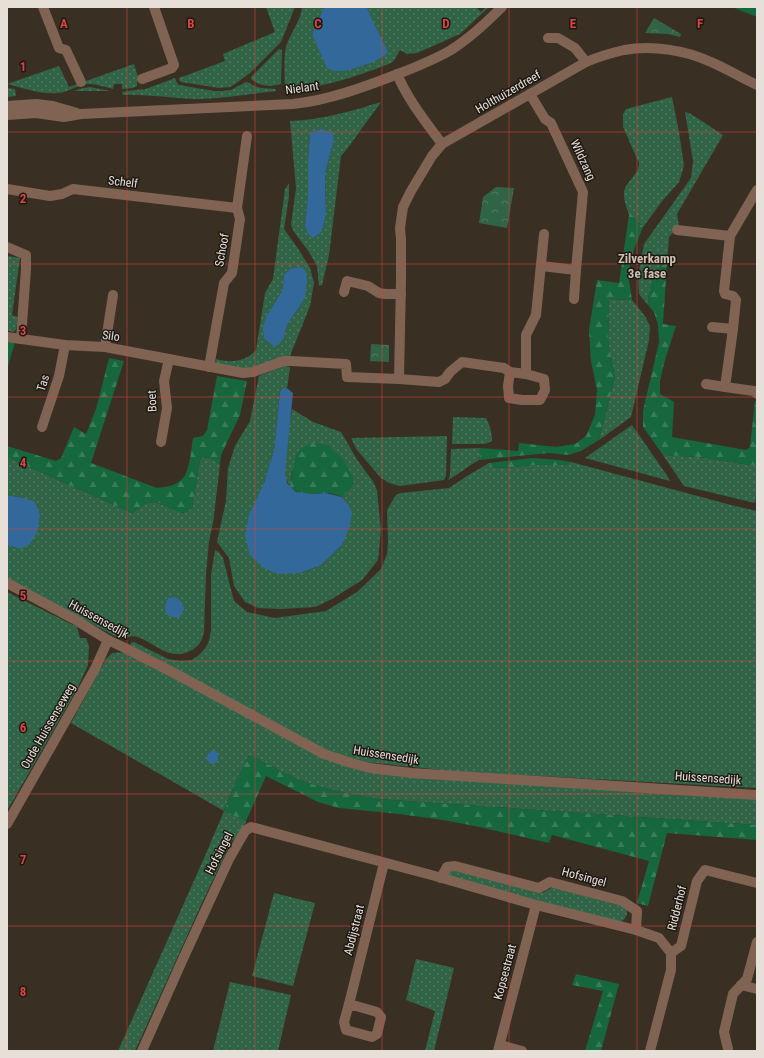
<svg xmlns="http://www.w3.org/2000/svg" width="764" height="1058" viewBox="0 0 764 1058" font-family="'Roboto Condensed',sans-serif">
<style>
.grass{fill:url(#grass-dots);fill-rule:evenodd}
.forest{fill:url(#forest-firs)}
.park{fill:url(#park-crowns)}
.water{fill:#33689b}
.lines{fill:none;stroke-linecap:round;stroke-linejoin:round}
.minor{stroke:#806353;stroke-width:10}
.tertiary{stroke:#806353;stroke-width:10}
.grid{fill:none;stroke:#d94442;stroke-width:1;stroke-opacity:0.55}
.labels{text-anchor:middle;stroke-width:3;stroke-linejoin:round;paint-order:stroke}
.street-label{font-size:12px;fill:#e7e0d8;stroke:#1d1813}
.neighbourhood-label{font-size:13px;font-weight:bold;fill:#cfc0b2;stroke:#1d1813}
.grid-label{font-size:13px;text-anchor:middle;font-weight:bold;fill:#d94442;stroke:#1d1813;stroke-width:3;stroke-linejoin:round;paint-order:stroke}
</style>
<defs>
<pattern id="grass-dots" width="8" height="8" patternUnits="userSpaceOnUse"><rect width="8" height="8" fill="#316446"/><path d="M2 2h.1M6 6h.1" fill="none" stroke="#4f7a60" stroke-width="1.8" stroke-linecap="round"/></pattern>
<pattern id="forest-firs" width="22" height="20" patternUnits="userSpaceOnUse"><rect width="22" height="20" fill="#16673e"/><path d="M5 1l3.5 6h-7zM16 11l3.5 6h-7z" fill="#387c59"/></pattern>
<pattern id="park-crowns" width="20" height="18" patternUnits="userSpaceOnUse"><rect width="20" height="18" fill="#316446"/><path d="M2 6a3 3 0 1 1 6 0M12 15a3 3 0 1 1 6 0" fill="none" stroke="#4f7a60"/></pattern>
</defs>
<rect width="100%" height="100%" fill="#3a2f23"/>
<g class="grass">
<path d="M266 7H295L281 42 250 73 235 84 230 87 219 88 181 82 179 80V78L225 61 223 54 275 32Z"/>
<path d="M302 7H324L312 34 335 71 350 69 367 65 369 15 367 7H476L481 12 486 7 488 8 460 34 417 53 407 54 400 50C397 55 395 60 391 63 385 66 377 68 370 71 343 81 314 88 285 91 285 77 283 61 286 47 290 33 301 21 302 7Z"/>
<path d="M279 49 282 50 281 84C270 87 260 87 251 79V77Z"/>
<path d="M134 64 139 80 137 81V86L133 88 122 89V84H114L113 89C104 87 92 82 82 85 74 87 67 92 59 93 41 95 24 88 7 84L59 66 69 87Z"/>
<path d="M175 78 177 83 179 85 214 91H222L231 90 246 82 250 83 254 86 261 88 275 89 276 91C250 94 225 98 199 99 174 99 148 94 123 95L122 92 143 89V90Z"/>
<path d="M90 87 110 91H74L83 88Z"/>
<path d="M7 88 15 89 16 96 7 97Z"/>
<path d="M672 97 679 132 684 166 679 182 663 200 643 227 632 215H629C627 208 623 199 624 192 626 181 639 175 639 163L623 127V114L626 109Z"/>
<path d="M381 102 347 149 341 156 329 255 322 285 319 286 317 266 309 252 294 232 291 225 296 188 290 121C321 120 352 111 381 102ZM310 133 334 140 325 173 326 215 322 231 305 226 308 196V160Z"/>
<path d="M685 112 691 114 723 135 677 214 679 226 669 237 667 263 660 266 649 293 648 305 639 294 638 276 644 244 691 178 693 161Z"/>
<path d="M289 183V197L284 229 297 247 310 268 314 283 310 306 290 356 247 370 215 364 216 359C230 363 246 362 256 350L265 293 273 279 285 189ZM284 275 305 298 287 325 284 338 267 315 282 291Z"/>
<path d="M7 256 20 258 12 315 18 317 16 330 13 332 7 330Z"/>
<path d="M609 299 632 300 645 316 650 326 649 340 631 417 599 440 615 377 608 341Z"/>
<path d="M284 366 290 367 287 389H283L280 392 274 450 264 483 300 573 321 565 342 545 348 504 342 497 354 483 292 471 290 486C287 482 285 477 285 472 284 453 289 428 292 409L313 422 341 432 358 461 372 480 377 490 381 530 378 560 362 580 332 599 315 607 281 609 258 608 245 602 234 586 229 558 217 542 226 501 228 468 235 446 250 421 259 376Z"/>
<path d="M453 417 486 418C490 426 492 432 492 441L485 444H452Z"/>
<path d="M632 425 668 477 670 481 585 458Z"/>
<path d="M447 436 446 476 444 480 400 486 389 483 381 478 357 450 351 438Z"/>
<path d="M480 448 479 460C468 466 459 474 448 480L450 475 451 449Z"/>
<path d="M663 455 698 457 757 466V486L755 503 684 486Z"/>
<path d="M7 457 132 513 147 503 155 502 183 513 192 508 200 460 203 457C211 458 214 460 220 465L213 523 209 541 206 574 204 632C202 641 199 647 190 651 169 661 156 644 138 637 130 635 130 637 123 638 119 638 114 636 111 634L7 579V545L20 549 24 498 7 495Z"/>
<path d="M571 462 731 505 757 511V788L451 771 367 762 326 752 130 645 131 643 134 642 168 659 181 661 192 660 200 654 206 647 209 641 211 631V575L215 550 219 552 223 558 234 601 247 612 275 618 326 611 357 592 381 569 387 554 388 542 387 510 396 495 401 493 449 488 467 476 489 463 490 467 506 468 534 465H566Z"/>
<path d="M7 592 77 627 80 638H86L89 646 88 665 77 689 7 811Z"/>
<path d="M127 652 347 765 757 797V825L378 799 332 790 299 780 249 755 235 784 224 810 246 821 244 830 231 842 201 905 135 1051H118L205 856 224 811 71 723 106 659 112 653Z"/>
<path d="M451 869 542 893 553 887 624 907 627 910V914L624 920 618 922 447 879V873Z"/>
<path d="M274 893 315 903 293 986 252 976Z"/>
<path d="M416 959 454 968 434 1051H425L435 1011 406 1000Z"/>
<path d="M230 982 291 995 278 1051H213Z"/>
</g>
<g class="forest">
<path d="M732 7H757V17Z"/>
<path d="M629 215H632L643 227 633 252 628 274 632 300 609 299 608 341 615 377 599 440 581 451 568 455 549 453 479 460 480 448 518 451 519 443 556 447 575 444 586 436 595 415 597 390 591 361 589 330 597 280 619 283Z"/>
<path d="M667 263 663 324 676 326 664 363 660 381V394L674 402 672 437 746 450 750 447 755 401 757 403V466L698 457 663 455 643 427V411L659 342 658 325 654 312 648 305C649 294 651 272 661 266 663 265 665 264 667 263Z"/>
<path d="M7 341 15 342 7 370Z"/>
<path d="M109 358 124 361 91 463 157 488C165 487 175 486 181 480 190 473 191 449 193 438L203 436 207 430 217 376 247 381 240 415 221 455 220 465C214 460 211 458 203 457L200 460 192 508C181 520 167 504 155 502 147 502 139 509 132 513L7 457V446L56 461 61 458 74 427 86 434 96 409Z"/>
<path d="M313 443 328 445 343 459 352 475 354 483 342 497C337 495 331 493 326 493 311 492 303 500 290 486L295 457 301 448Z"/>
<path d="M533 458 559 460 571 462 566 465H534L506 468 490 467 489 463Z"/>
<path d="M249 755 299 780 332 790 378 799 757 825V840L667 833 648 906 637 903 649 861 552 835 549 843 475 826 443 820 399 814 339 808 318 802 266 776 246 821 224 811 235 784Z"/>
<path d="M576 974 619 984 601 1051H585L603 991 572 985Z"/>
</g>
<g class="park">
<path d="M654 18 681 34 680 37 668 34 645 33Z"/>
<path d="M496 187 514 188 507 228 479 223 483 197Z"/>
<path d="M371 344 389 345V362L370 361Z"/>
</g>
<g class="water">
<path d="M324 7H367C372 23 382 37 388 53 377 62 350 72 336 71 333 71 329 69 327 68L312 34Z"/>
<path d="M321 129 332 132 334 140 325 173 326 215 322 231 313 238 308 234 305 226 308 196V160L310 133Z"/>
<path d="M302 267 306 272 307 281 305 298 287 325 284 338 278 345 273 346 264 338 263 327 267 315 282 291 284 275 290 269Z"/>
<path d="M283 388 288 389 293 393 285 472 287 483 296 492 312 494 326 493 342 497 348 504 352 513 349 529 342 545 321 565 300 573 278 574 264 568 250 555 245 536 249 515 264 483 274 450 280 392Z"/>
<path d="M7 495 24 498 35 502 40 515 37 532 30 544 20 549 7 545Z"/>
<path d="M175 597 182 602 184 609 180 617C165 619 162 610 168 598Z"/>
<path d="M213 750 218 753V760L213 765 206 759 208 754Z"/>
</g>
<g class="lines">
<g class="minor">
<path d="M43 7 59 48 66 50 81 82"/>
<path d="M548 38H558L575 48 586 62"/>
<path d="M397 74C408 100 426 122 442 144"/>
<path d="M142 79 172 68 174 65 154 7"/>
<path d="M530 94 545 119 551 123 583 192 576 270 541 266"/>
<path d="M7 189 50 196 62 194 73 189 237 208"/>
<path d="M677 230 730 236 757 190"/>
<path d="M730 236 724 291 725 294 733 296 736 300 733 329 725 387 754 391 757 394"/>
<path d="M7 247 26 255V269L21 339"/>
<path d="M344 292 347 281 368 286 379 293 385 294H401"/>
<path d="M574 299 576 270"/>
<path d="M712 327 733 329"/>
<path d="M7 337 65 345 105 347 243 373 253 372 284 361H291L346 364 347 377 399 379 401 280V239L400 228 403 207 411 191 432 156 442 144 586 62C598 57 611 53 624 50 652 45 685 50 711 62 727 69 742 78 757 85"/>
<path d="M105 347 113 295"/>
<path d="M209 367 224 283 232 273 240 219 237 208 247 136"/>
<path d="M510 372 508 386 509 398 522 400H540L545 390 544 379 526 374V335L536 315 544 234"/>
<path d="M399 379 439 382 445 379 450 372 462 362 504 368 510 372 526 374"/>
<path d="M706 384 725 387"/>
<path d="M42 427 59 376 65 345"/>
<path d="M161 442 167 408 164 381 169 359"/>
<path d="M7 583 74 619 108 640 125 648 176 674 324 754 348 762 370 768 412 773 757 795"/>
<path d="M7 824 95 669 108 640"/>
<path d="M441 878 447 867 455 866 539 888 550 882 622 901 637 911 636 930"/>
<path d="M671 953 681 946 697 881 705 870 757 883"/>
<path d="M741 985 757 989"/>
<path d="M349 1004 384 863"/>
<path d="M349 1004 377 1012 381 1017 377 1034 372 1037 346 1030 344 1022Z"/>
<path d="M500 1045 522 1051"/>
<path d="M142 1051 182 961 229 859 245 831 251 827 435 876 536 905 636 930 659 938 671 953V970L650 1051"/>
<path d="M498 1051 536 905"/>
<path d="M728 1051V1049L724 1032 733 994 747 979 757 942"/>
</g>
<g class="tertiary">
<path d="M7 106 36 104 53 106 77 113"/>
<path d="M7 115 36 113 64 117 81 114 293 104C330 100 364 87 398 74 416 67 434 60 451 50 470 38 486 23 502 7"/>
</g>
</g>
<path class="grid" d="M127 7V1051M255 7V1051M382 7V1051M509 7V1051M637 7V1051M7 132H757M7 264H757M7 397H757M7 529H757M7 661H757M7 794H757M7 926H757"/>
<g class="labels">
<g class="street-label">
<text transform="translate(302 88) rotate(-8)" y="4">Nielant</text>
<text transform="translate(508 92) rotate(-30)" y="4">Holthuizerdreef</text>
<text transform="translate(583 160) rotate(65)" y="4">Wildzang</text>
<text transform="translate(123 182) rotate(7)" y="4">Schelf</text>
<text transform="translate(222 250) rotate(-80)" y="4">Schoof</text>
<text transform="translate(111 336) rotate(8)" y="4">Silo</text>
<text transform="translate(43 383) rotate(-72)" y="4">Tas</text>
<text transform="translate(152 401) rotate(-92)" y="4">Boet</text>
<text transform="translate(99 619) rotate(29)" y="4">Huissensedijk</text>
<text transform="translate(48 726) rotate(-60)" y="4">Oude Huissenseweg</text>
<text transform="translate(386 755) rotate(9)" y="4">Huissensedijk</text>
<text transform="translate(708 778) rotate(4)" y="4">Huissensedijk</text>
<text transform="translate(219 853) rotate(-63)" y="4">Hofsingel</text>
<text transform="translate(584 877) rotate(15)" y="4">Hofsingel</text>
<text transform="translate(677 908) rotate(-76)" y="4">Ridderhof</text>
<text transform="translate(354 930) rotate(-76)" y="4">Abdijstraat</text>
<text transform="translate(505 972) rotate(-75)" y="4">Kopsestraat</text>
</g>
<g class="neighbourhood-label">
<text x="647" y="263">Zilverkamp<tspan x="647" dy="15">3e fase</tspan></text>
</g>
</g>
<g class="grid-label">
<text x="64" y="28">A</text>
<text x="191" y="28">B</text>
<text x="318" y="28">C</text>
<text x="446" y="28">D</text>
<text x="573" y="28">E</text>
<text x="700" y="28">F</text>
<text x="23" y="71">1</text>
<text x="23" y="203">2</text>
<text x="23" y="335">3</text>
<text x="23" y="467">4</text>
<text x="23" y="600">5</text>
<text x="23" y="732">6</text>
<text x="23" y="864">7</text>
<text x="23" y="996">8</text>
</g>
<rect width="764" height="1058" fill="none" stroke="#e7e0d8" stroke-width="16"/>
</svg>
